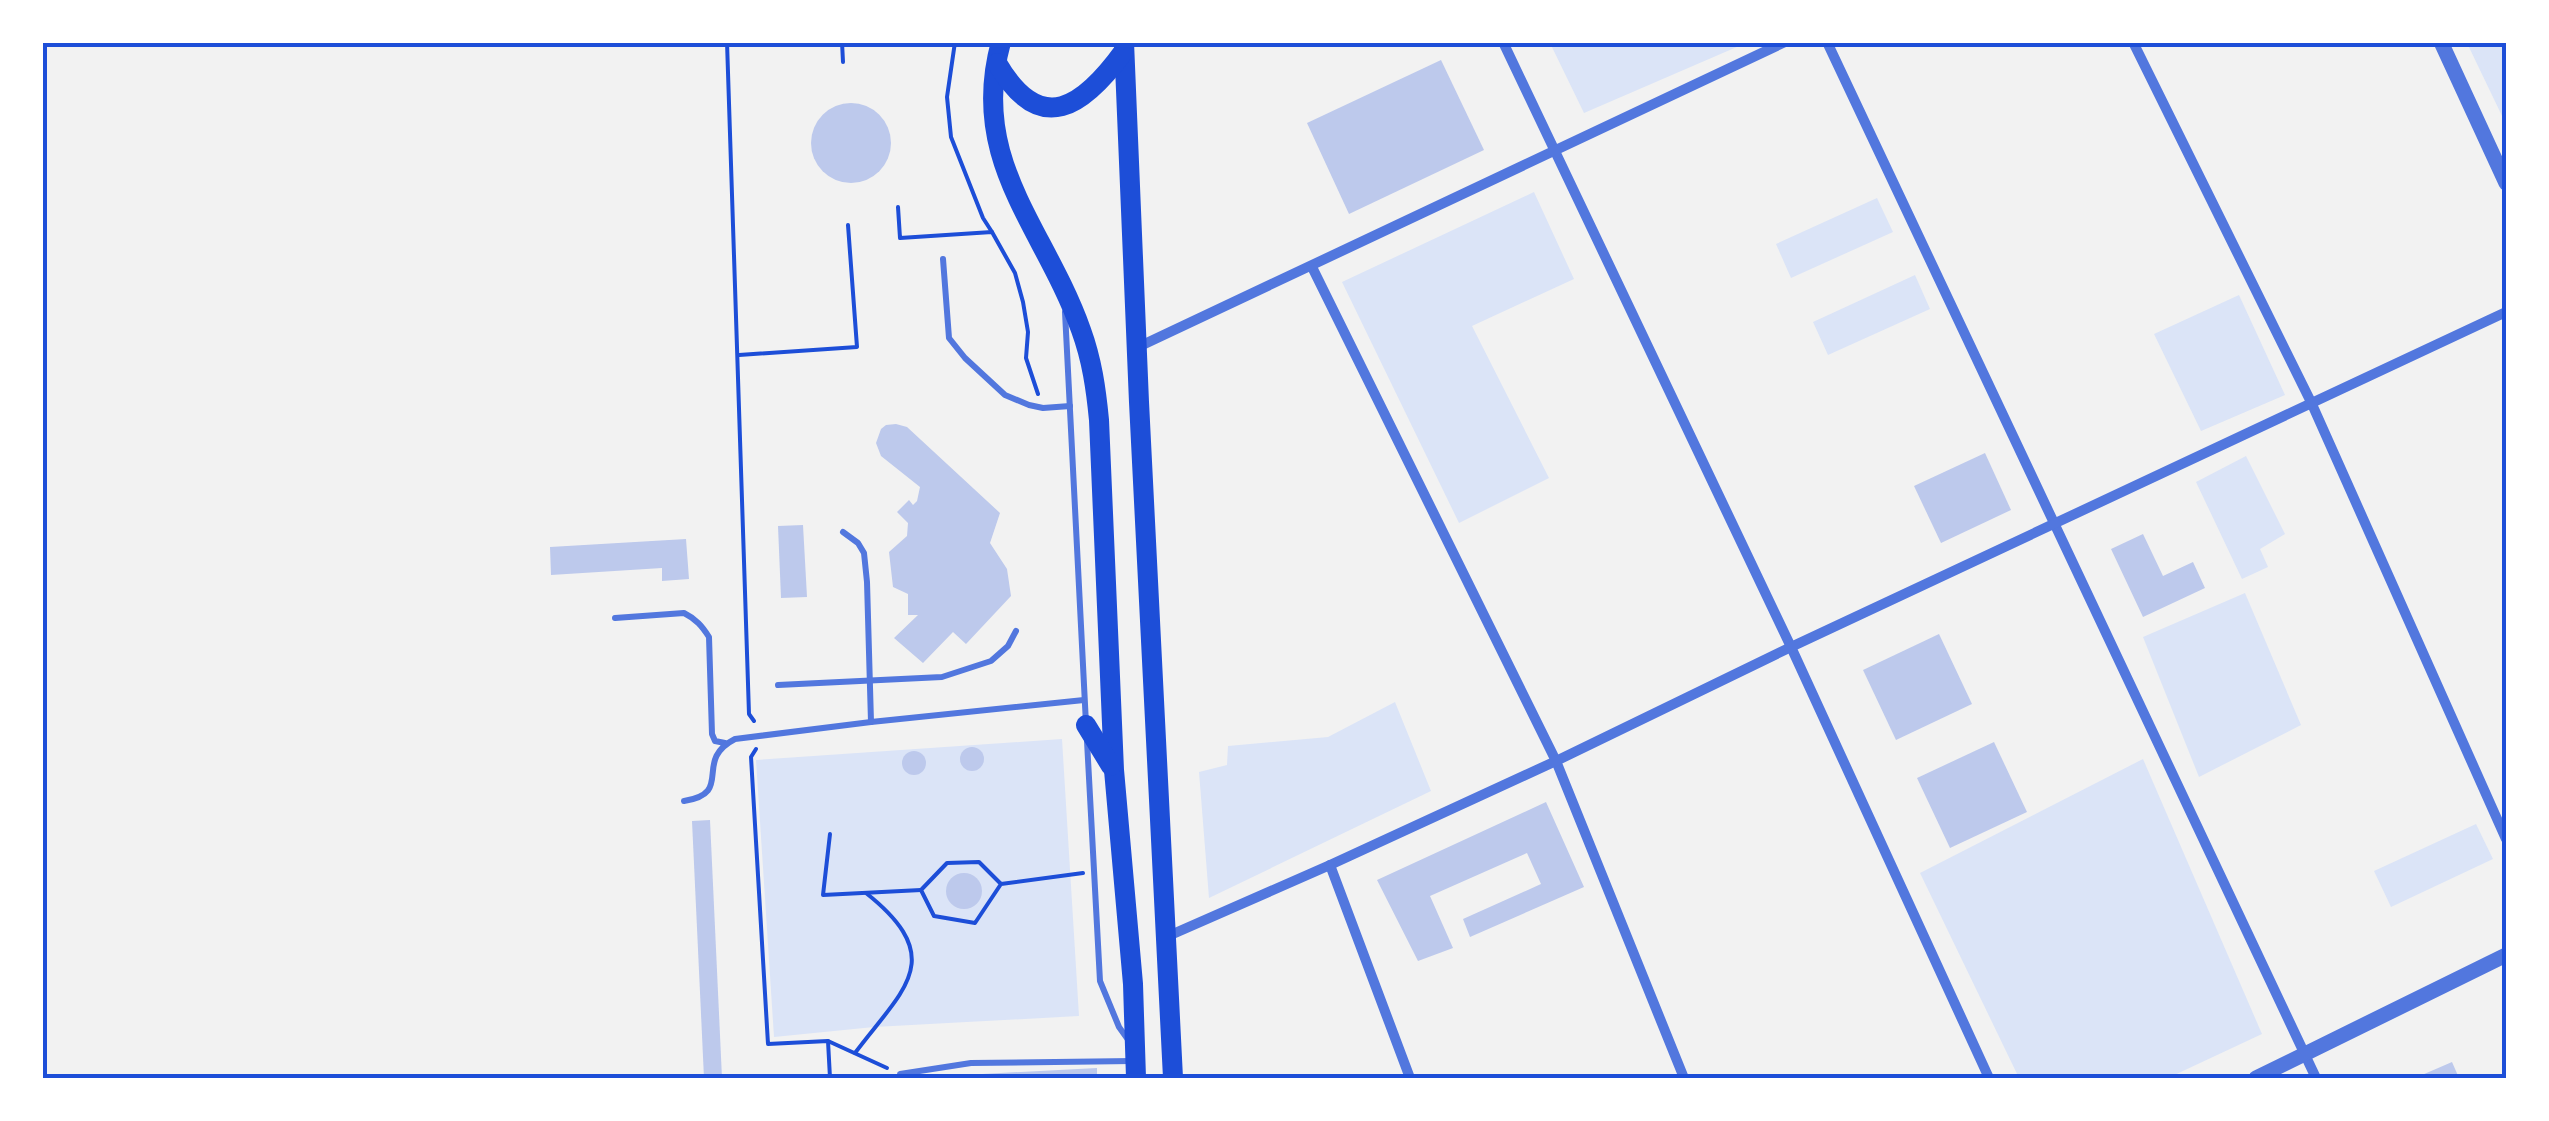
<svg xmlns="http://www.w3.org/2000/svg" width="2549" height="1121" viewBox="0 0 2549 1121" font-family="'Source Sans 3',sans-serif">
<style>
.green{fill:#dbe4f7}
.building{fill:#bdc9ec}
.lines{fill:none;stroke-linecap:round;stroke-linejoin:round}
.path{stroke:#1d4ed8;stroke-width:4}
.service{stroke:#5277de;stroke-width:6}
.minor{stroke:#5277de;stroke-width:10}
.tertiary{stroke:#5277de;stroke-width:15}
.primary{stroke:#1d4ed8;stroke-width:20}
.neatline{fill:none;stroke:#1d4ed8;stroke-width:4}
</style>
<rect width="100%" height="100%" fill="#f2f2f2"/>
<g class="green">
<path d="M1550 43H1746L1584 113Z"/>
<path d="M2467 43H2506V116L2503 118Z"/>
<path d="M1534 192 1574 279 1472 326 1549 478 1459 523 1342 282Z"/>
<path d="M1877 198 1893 232 1791 278 1776 244Z"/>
<path d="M1915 275 1930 309 1828 355 1813 322Z"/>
<path d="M2239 295 2285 395 2201 431 2154 334Z"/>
<path d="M2246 456 2285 534 2260 549 2268 567 2242 579 2196 482Z"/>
<path d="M2245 593 2301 725 2199 777 2143 637Z"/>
<path d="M1395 702 1431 791 1209 898 1199 772 1227 765 1228 746 1328 737Z"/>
<path d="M1062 739 1079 1016 874 1027 774 1037 756 760Z"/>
<path d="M2143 759 2262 1034 2168 1078H2019L1920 873Z"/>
<path d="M2476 824 2493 859 2391 907 2374 871Z"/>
</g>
<g class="building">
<path d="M1441 60 1484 150 1349 214 1307 123Z"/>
<circle cx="851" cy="143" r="40"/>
<path d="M896 424 907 427 1000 513 990 543 1007 569 1011 596 966 644 953 632 923 663 894 638 918 615H908V594L893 587 889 552 907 536 908 523 897 512 909 500 913 505 917 501 920 487 881 456 876 443 881 429 886 425Z"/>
<path d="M1985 453 2011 510 1941 543 1914 486Z"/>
<path d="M803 525 807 597 781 598 778 526Z"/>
<path d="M2143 534 2163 576 2193 562 2205 588 2143 617 2111 549Z"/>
<path d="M686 539 689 579 662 581V568L551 575 550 547Z"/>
<path d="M1939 634 1972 704 1896 740 1863 670Z"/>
<path d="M1994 742 2027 812 1950 848 1917 778Z"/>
<circle cx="972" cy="759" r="12"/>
<circle cx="914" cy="763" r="12"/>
<path d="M1546 802 1584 887 1470 937 1463 919 1541 884 1527 853 1430 896 1453 948 1418 961 1377 880Z"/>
<path d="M710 820 722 1078H704L692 821Z"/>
<circle cx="964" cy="891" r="18"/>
<path d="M2452 1062 2459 1078H2415Z"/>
<path d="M1097 1068V1078H983L982 1074Z"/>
</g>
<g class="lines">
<g class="path">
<path d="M727 42 749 714 754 721"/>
<path d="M842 42 843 62"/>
<path d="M955 42 947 97 951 137 983 218 992 232"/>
<path d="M898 207 900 238 992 232 1015 273 1023 302 1028 332 1026 358 1038 394"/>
<path d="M739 355 857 347 848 225"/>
<path d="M756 749 751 757 768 1044 828 1041 830 1078"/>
<path d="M830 834 823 895 921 890"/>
<path d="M1001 884 979 862 947 863 921 890 934 916 975 923 1001 884 1083 873"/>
<path d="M828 1041 887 1068"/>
<path d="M855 1053C903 989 949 959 866 893"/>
</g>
<g class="service">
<path d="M943 259 949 338 965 358 1005 395 1029 405 1043 408 1070 406"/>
<path d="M1065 312 1086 724"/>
<path d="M843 532 858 543 864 553 867 582 871 722"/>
<path d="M615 618 684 613C696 619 702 626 709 637L712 734 715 741 725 743"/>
<path d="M778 685 942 677 991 661 1008 646 1016 631"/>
<path d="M1087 741 1100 981 1119 1027 1129 1041"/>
<path d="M684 801C735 793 692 761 735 739L871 722 1084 700"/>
<path d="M900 1078V1074L971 1063 1133 1061"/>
</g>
<g class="minor">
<path d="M1503 42 1791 647 1989 1078"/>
<path d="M1827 42 2316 1078"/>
<path d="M2133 42 2311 402 2506 839"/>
<path d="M1312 267 1556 761 1684 1078"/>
<path d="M1136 348 1785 42"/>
<path d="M1330 865 1410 1078"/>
<path d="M1166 937 1330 865 1556 761 1791 647 2506 312"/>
</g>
<g class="tertiary">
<path d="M2441 42 2506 183"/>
<path d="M2256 1078 2506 955"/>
</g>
<g class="primary">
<path d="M1001 42C968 161 1045 228 1081 330 1092 360 1096 389 1099 420L1114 770 1133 984 1136 1078"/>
<path d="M1124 42 1139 402 1173 1078"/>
<path d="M997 63C1041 139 1084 106 1124 51"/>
<path d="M1086 725 1111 766"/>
</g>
</g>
<rect width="2549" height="1121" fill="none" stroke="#ffffff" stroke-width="90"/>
<rect x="45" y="45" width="2459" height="1031" class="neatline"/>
</svg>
